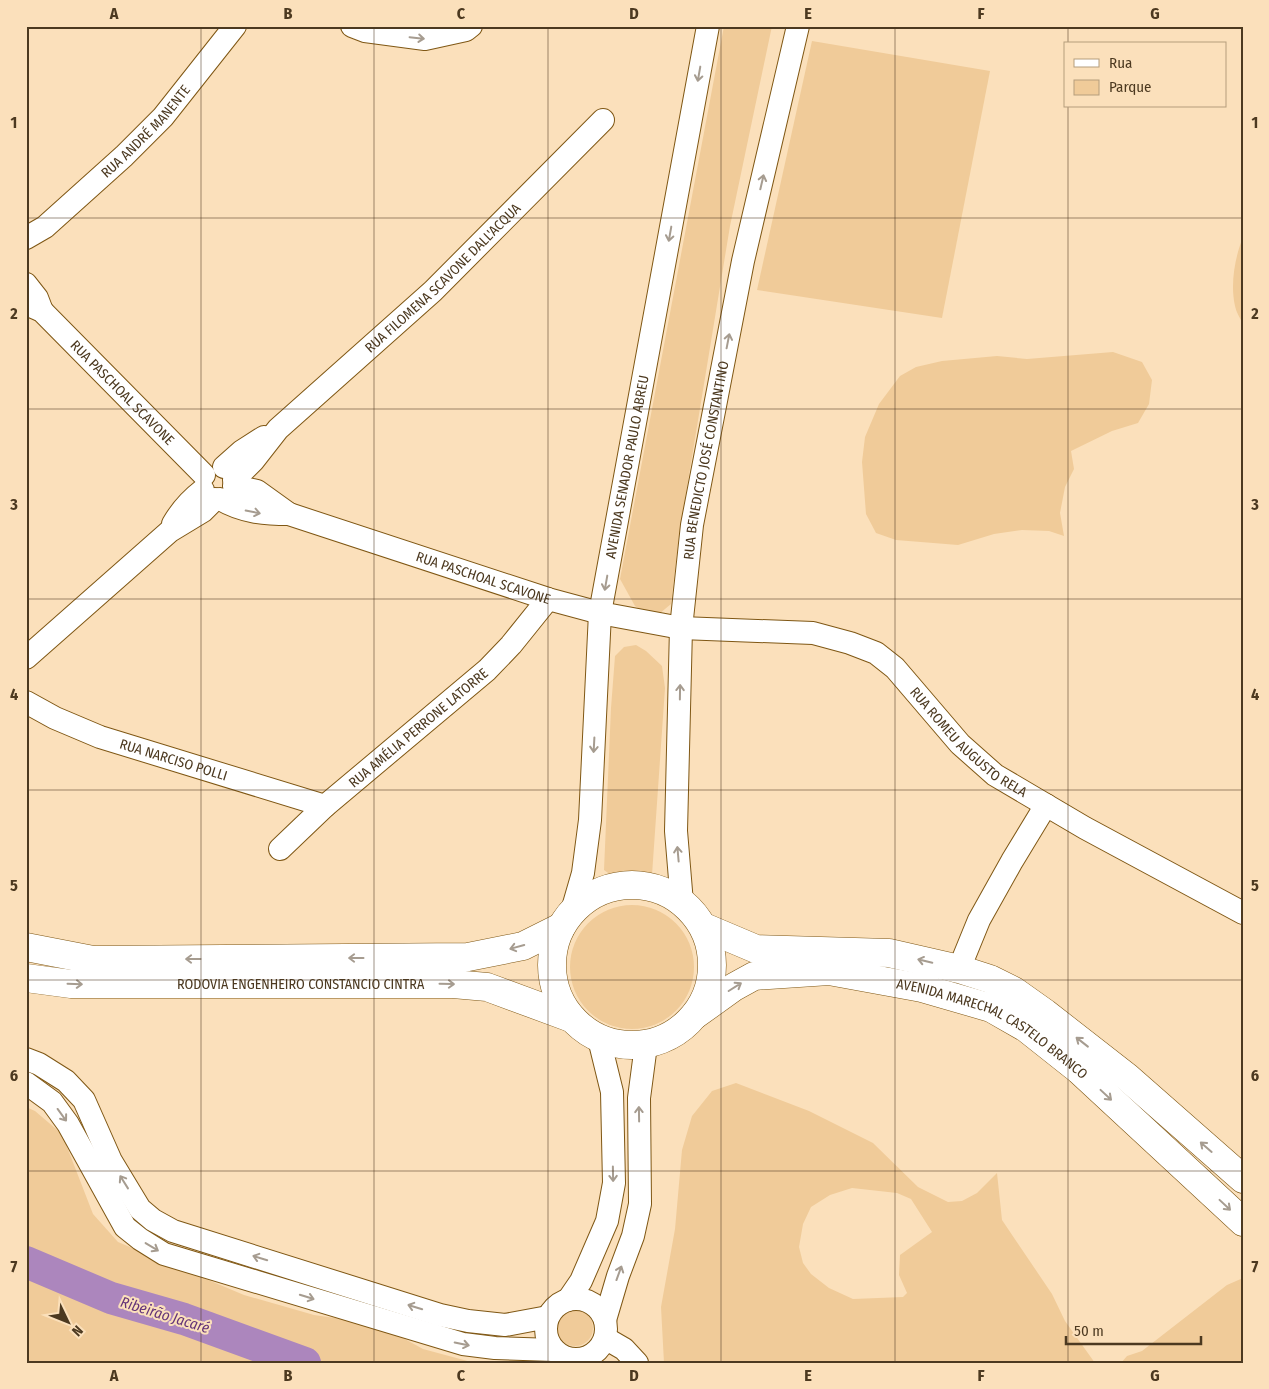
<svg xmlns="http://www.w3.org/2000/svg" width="1269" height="1389" viewBox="0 0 1269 1389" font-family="'Fira Sans Condensed',sans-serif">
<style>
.green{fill:#f0cb99;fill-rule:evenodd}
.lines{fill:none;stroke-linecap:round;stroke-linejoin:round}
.river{stroke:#ac86bd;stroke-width:32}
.minor-casing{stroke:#7f5714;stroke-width:24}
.major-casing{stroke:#7f5714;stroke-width:29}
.highway-casing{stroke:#7f5714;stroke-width:29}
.minor{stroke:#fff;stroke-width:22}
.major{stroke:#fff;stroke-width:28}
.highway{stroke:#fff;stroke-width:28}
.oneway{stroke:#a69c90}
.grid{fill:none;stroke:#4c3920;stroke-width:1;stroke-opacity:0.55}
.labels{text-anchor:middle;stroke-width:4;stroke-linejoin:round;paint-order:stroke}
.street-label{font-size:14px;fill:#4c3920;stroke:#fbe0bb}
.water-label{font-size:15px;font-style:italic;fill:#643478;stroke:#fbe0bb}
.neatline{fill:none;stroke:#4c3920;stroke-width:2}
.grid-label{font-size:16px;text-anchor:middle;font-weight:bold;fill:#4c3920}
</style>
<rect width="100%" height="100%" fill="#fbe0bb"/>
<g class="green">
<path d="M724 26H772L730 226 679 536 671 604 659 614H647L635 606 620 579Z"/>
<path d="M812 41 990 71 942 318 757 290Z"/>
<path d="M1243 237V324C1240 318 1236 312 1235 306 1230 284 1235 257 1243 237Z"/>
<path d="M1113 352 1142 362 1152 380 1149 404 1138 423 1112 431 1071 451 1074 469 1065 487 1060 513 1064 536 1049 531 1022 530 994 534 958 545 896 540 876 533 866 514 862 462 865 437 879 404 900 376 916 367 942 361 997 356 1027 359Z"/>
<path d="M636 645 646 651 662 666 665 688 652 875 624 872 611 875 604 870 611 708 615 656 624 647Z"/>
<circle cx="632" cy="967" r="62"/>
<path d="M736 1083 809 1111 873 1143 918 1187 948 1202 962 1201 977 1193 997 1173 1002 1220 1052 1294 1065 1321 1095 1363H664L661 1307 675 1229 682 1150 692 1116 712 1091ZM852 1188 897 1193 911 1199 932 1232 900 1255 899 1275 907 1293 903 1297 853 1299 829 1288 811 1274 803 1263 799 1247 803 1224 811 1207 830 1195Z"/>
<path d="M26 1107 35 1111 62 1134 93 1214 118 1242 244 1295 314 1315 363 1322 392 1332 423 1349 475 1363H26Z"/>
<path d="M1243 1278V1363H1121L1127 1356 1142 1351 1227 1285Z"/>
<circle cx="575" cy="1328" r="18"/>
</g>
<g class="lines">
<path class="river" d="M26 1262 111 1298 184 1319 305 1363"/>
<defs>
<g id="minor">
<path d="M352 26 365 31 425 39 466 30 471 26"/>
<path id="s1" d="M26 238 45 227 124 156 163 117 235 26"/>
<path d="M26 284 37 298 42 311"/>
<path id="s2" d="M26 304 42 311 204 475"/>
<path d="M224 467 242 451 264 437"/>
<path id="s3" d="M234 480 253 461 278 429 433 291 603 120"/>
<path d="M234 486 257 491 289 514"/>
<path id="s4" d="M220 499C242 512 264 514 289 514L548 599 600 613 681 628 813 633 850 643 876 653 895 668 960 744 995 775 1085 828 1243 913"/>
<path d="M173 524C181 510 190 500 203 490"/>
<path d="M26 658 170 531 203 511 215 499"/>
<path id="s5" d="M26 702 55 718 100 737 325 806"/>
<path id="s6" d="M280 849 325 806 487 670 511 645 548 599"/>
<path id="s7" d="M682 903 676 831 681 628 692 525 743 261 798 26"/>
<path id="s8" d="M572 911 583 873 590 820 600 613 708 26"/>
<path d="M959 969 979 920 1012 861 1046 805"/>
<path d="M26 1059 39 1064 66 1081 84 1100 111 1161 140 1209 153 1220 173 1231 440 1315 468 1321 505 1325 548 1317"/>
<path d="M26 1083 52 1102 68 1124 125 1227 140 1239 164 1254 463 1344 495 1348 554 1350"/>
<circle cx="576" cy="1329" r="30"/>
<path d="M568 1300 581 1281 607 1221 614 1183 612 1092 599 1039"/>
<path d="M605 1320 618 1276 633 1236 640 1204 639 1098 646 1045"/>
<path d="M605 1338 624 1349 637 1363"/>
</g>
<g id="major">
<circle cx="632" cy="965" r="80"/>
<path d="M704 927 756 949 889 953 959 969 990 979 1014 991 1045 1013 1127 1077 1243 1179"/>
<path id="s9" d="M695 1015 734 987 754 976 829 971 922 988 991 1008 1026 1028 1079 1070 1243 1222"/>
</g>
<g id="highway">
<path d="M26 947 93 960 468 957 523 946 561 927"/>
<path id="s10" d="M26 978 71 984H453L487 987 571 1018"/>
</g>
</defs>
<use href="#minor" class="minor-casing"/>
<use href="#major" class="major-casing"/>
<use href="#highway" class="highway-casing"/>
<use href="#minor" class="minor"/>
<use href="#major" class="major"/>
<use href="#highway" class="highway"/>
</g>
<defs><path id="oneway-shaft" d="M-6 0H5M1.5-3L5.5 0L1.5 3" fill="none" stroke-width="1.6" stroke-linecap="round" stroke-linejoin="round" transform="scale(1.25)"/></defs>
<g class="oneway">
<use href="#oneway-shaft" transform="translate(417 38) rotate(6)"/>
<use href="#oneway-shaft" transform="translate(699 74) rotate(100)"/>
<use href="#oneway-shaft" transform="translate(762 182) rotate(-77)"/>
<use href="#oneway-shaft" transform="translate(670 234) rotate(100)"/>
<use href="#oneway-shaft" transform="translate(728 341) rotate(-79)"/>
<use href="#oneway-shaft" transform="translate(253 512) rotate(11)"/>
<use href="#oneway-shaft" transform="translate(606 583) rotate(100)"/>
<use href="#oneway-shaft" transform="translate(680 692) rotate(-89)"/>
<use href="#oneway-shaft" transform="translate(594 745) rotate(93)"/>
<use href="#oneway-shaft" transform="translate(678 854) rotate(-95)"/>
<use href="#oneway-shaft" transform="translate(517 947) rotate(165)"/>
<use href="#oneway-shaft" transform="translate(356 958) rotate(180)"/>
<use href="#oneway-shaft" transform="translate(193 959) rotate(180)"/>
<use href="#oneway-shaft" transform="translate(925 961) rotate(-167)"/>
<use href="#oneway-shaft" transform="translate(75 984) rotate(2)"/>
<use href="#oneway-shaft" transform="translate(447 984) rotate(1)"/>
<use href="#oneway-shaft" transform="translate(735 987) rotate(-32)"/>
<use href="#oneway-shaft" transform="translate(1082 1042) rotate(-142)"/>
<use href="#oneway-shaft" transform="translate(1106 1095) rotate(43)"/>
<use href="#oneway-shaft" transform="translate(639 1114) rotate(-91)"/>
<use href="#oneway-shaft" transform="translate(62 1115) rotate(54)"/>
<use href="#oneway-shaft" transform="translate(1206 1147) rotate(-139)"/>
<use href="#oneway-shaft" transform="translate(613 1174) rotate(89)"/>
<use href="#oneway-shaft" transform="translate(124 1182) rotate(-122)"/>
<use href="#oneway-shaft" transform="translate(1225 1205) rotate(43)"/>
<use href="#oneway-shaft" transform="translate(152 1247) rotate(31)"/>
<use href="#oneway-shaft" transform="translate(260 1258) rotate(-163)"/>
<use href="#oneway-shaft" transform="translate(619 1273) rotate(-70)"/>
<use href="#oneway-shaft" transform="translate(307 1297) rotate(17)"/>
<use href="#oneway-shaft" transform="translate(415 1307) rotate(-163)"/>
<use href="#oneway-shaft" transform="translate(462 1344) rotate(12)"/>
</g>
<path class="grid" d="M201 26V1363M374 26V1363M548 26V1363M721 26V1363M895 26V1363M1068 26V44M1068 106V1363M26 218H1243M26 409H1243M26 599H1243M26 790H1243M26 980H1243M26 1171H1243"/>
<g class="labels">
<g class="street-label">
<text dy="5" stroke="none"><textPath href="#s1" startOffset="161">RUA ANDRÉ MANENTE</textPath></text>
<text dy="5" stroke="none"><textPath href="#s3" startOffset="291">RUA FILOMENA SCAVONE DALL'ACQUA</textPath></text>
<text dy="5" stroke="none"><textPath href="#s2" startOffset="132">RUA PASCHOAL SCAVONE</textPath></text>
<text dy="5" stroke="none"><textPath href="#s7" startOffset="445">RUA BENEDICTO JOSÉ CONSTANTINO</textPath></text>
<text dy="5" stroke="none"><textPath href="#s8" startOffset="449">AVENIDA SENADOR PAULO ABREU</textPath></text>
<text dy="5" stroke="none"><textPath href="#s4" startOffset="276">RUA PASCHOAL SCAVONE</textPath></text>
<text dy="5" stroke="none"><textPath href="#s6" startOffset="184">RUA AMÉLIA PERRONE LATORRE</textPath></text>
<text dy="5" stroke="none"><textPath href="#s4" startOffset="808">RUA ROMEU AUGUSTO RELA</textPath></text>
<text dy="5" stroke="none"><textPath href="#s5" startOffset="159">RUA NARCISO POLLI</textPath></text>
<text dy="5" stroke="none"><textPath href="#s10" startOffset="275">RODOVIA ENGENHEIRO CONSTANCIO CINTRA</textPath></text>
<text dy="5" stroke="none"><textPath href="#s9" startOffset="322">AVENIDA MARECHAL CASTELO BRANCO</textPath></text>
</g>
<g class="water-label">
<text transform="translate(165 1315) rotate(17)" y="5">Ribeirão Jacaré</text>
</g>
</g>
<rect width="1269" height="1389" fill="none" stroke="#fbe0bb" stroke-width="55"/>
<rect x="1064" y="42" width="162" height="65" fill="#fbe0bb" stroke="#b59d7d"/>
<rect x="1074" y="59" width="25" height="8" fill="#ffffff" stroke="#b59d7d"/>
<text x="1109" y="68" font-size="15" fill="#4c3920">Rua</text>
<rect x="1074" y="80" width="25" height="15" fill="#f0cb99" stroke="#b59d7d"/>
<text x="1109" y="92" font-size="15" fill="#4c3920">Parque</text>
<g transform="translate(68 1322) rotate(133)" stroke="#fbe0bb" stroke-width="4" paint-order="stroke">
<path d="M0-4L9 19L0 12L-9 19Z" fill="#4c3920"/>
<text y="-8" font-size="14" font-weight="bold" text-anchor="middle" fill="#4c3920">N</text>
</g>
<path d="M1066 1336v8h135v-8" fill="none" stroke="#4c3920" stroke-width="2.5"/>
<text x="1074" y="1336" font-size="15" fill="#4c3920" stroke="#fbe0bb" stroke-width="4" paint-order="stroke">50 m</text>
<rect x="28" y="28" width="1214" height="1334" class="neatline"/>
<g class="grid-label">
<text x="114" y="19">A</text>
<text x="288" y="19">B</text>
<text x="461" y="19">C</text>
<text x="634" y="19">D</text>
<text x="808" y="19">E</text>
<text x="981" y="19">F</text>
<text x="1155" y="19">G</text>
<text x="14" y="128">1</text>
<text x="1255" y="128">1</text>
<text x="14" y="319">2</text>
<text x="1255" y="319">2</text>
<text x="14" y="510">3</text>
<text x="1255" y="510">3</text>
<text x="14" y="700">4</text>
<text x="1255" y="700">4</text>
<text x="14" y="891">5</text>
<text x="1255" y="891">5</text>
<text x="14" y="1081">6</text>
<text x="1255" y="1081">6</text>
<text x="14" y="1272">7</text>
<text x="1255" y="1272">7</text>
<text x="114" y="1381">A</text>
<text x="288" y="1381">B</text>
<text x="461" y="1381">C</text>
<text x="634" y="1381">D</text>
<text x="808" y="1381">E</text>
<text x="981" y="1381">F</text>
<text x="1155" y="1381">G</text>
</g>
</svg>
